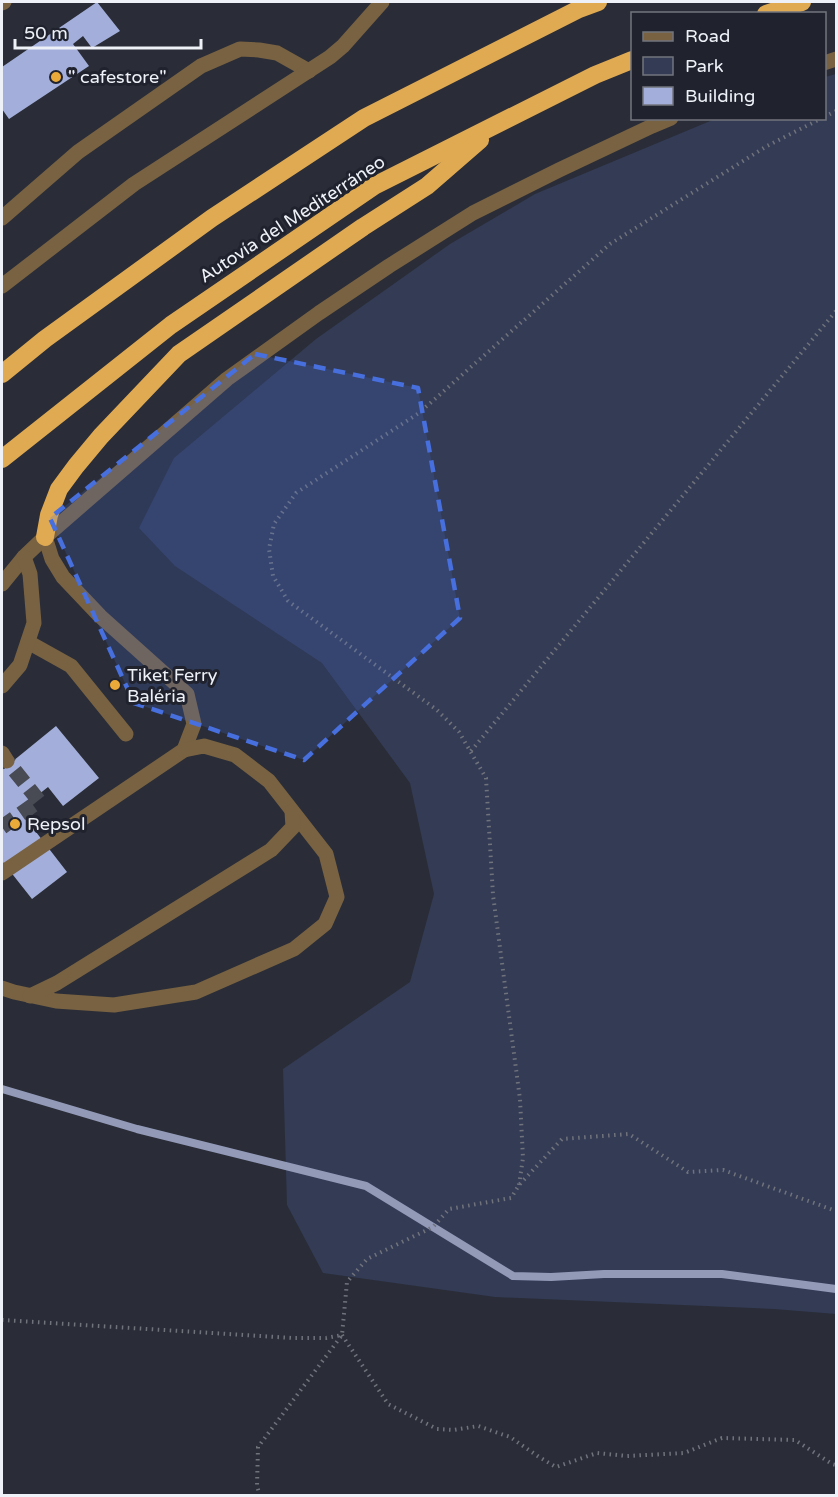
<svg xmlns="http://www.w3.org/2000/svg" width="838" height="1497" viewBox="0 0 838 1497" font-family="'Varela Round',sans-serif">
<style>
.green{fill:#333b55}
.lines{fill:none;stroke-linecap:round;stroke-linejoin:round}
.stream{stroke:#929ab8;stroke-width:8}
.building{fill:#a3afda}
.minor-tunnel{stroke:#484a54;stroke-width:15;stroke-dasharray:15 8;stroke-linecap:butt}
.path{stroke:#70737c;stroke-width:4;stroke-dasharray:1.5 4.5;stroke-linecap:butt}
.minor{stroke:#786242;stroke-width:15}
.highway{stroke:#e0aa52;stroke-width:18}
.marked{fill:#476fde;fill-opacity:0.2;stroke:#476fde;stroke-width:4.5;stroke-dasharray:12 8;stroke-linejoin:round}
.poi-dot{fill:#eaaa39;stroke:#20232d;stroke-width:2}
.labels{text-anchor:middle;stroke-width:6;stroke-linejoin:round;paint-order:stroke}
.poi-label{font-size:18px;fill:#eff1f8;stroke:#20232d;text-anchor:start}
.street-label{font-size:18px;fill:#eff1f8;stroke:#20232d}
</style>
<rect width="100%" height="100%" fill="#2a2d37"/>
<path class="green" d="M836 74V1314L774 1309 495 1297 323 1273 287 1205 283 1069 410 982 434 894 410 783 322 663 175 566 139 528 174 458 316 339 450 244 535 194 715 119 824 118 825 77Z"/>
<g class="lines">
<path class="stream" d="M2 1089 137 1129 366 1186 513 1276 551 1277 604 1274H722L836 1289"/>
</g>
<g class="building">
<path d="M97 2 120 31 92 48 83 36 73 44 89 66 9 119 2 109V67Z"/>
<path d="M56 726 99 778 63 806 48 787 19 810 67 872 32 899 2 861V770Z"/>
</g>
<g class="lines">
<path class="minor-tunnel" d="M2 827 39 801 7 761"/>
<g class="path">
<path d="M824 117 836 111"/>
<path d="M471 751 836 311"/>
<path d="M519 1185 523 1158 520 1099 493 895 486 778 459 732 437 710 288 601 273 576 269 549 274 524 296 493 419 413 610 244 767 146 822 118"/>
<path d="M2 1320 293 1338H326L342 1335"/>
<path d="M342 1335 388 1404 437 1429 454 1430 478 1426 510 1437 539 1457 556 1467 597 1453 627 1456 684 1453 722 1438 795 1440 832 1464 836 1465"/>
<path d="M260 1496 257 1486 258 1447 342 1335 347 1282 367 1259 433 1227 449 1209 511 1198 519 1185 562 1139 629 1134 688 1172 723 1170 836 1211"/>
</g>
<g class="minor">
<path d="M2 3 4 2"/>
<path d="M824 63 836 59"/>
<path d="M2 218 78 152 201 66 240 49 259 50 277 53 309 71"/>
<path d="M2 286 134 184 330 57 343 46 382 2"/>
<path d="M2 584 24 557 45 537 227 379 319 313 389 266 473 213 559 170 652 126 671 118"/>
<path d="M28 642 71 666 126 734"/>
<path d="M2 686 20 665 34 623 30 574 24 557"/>
<path d="M2 753 7 761"/>
<path d="M2 873 184 750 194 724 187 694 100 616 63 577 52 559 45 537"/>
<path d="M2 988 14 992 56 1001 114 1005 196 992 294 949 325 924 337 897 326 854 269 781 235 755 204 746 184 750"/>
<path d="M30 996 57 983 271 850 293 827 292 811"/>
</g>
<g class="highway">
<path d="M766 14 802 2"/>
<path d="M2 374 45 339 212 218 364 118 579 9 598 2"/>
<path d="M2 459 171 325 374 186 595 75 632 60"/>
<path d="M45 537 49 515 59 489 76 466 101 436 179 354 363 227 427 186 480 140"/>
</g>
</g>
<path class="marked" d="M255 354 418 388 460 618 304 760 134 703 50 518Z"/>
<g class="poi-dot">
<circle cx="56" cy="77" r="6"/>
<circle cx="115" cy="685" r="6"/>
<circle cx="15" cy="824" r="6"/>
</g>
<g class="labels">
<g class="poi-label">
<text x="68" y="83">" cafestore"</text>
<text x="127" y="681">Tiket Ferry<tspan x="127" dy="21">Baléria</tspan></text>
<text x="27" y="830">Repsol</text>
</g>
<g class="street-label">
<text transform="translate(292 219) rotate(-33)" y="6">Autovía del Mediterráneo</text>
</g>
</g>
<rect width="838" height="1497" fill="none" stroke="#eff1f8" stroke-width="6"/>
<rect x="631" y="12" width="195" height="108" fill="#20232d" stroke="#73757e" stroke-width="1.5"/>
<rect x="643" y="32" width="30" height="9" fill="#786242" stroke="#73757e" stroke-width="1.5"/>
<text x="685" y="42" font-size="18" fill="#eff1f8">Road</text>
<rect x="643" y="57" width="30" height="18" fill="#333b55" stroke="#73757e" stroke-width="1.5"/>
<text x="685" y="72" font-size="18" fill="#eff1f8">Park</text>
<rect x="643" y="87" width="30" height="18" fill="#a3afda" stroke="#73757e" stroke-width="1.5"/>
<text x="685" y="102" font-size="18" fill="#eff1f8">Building</text>
<path d="M15 39v9h186v-9" fill="none" stroke="#eff1f8" stroke-width="3"/>
<text x="24" y="39" font-size="18" fill="#eff1f8" stroke="#20232d" stroke-width="4.5" paint-order="stroke">50 m</text>
</svg>
